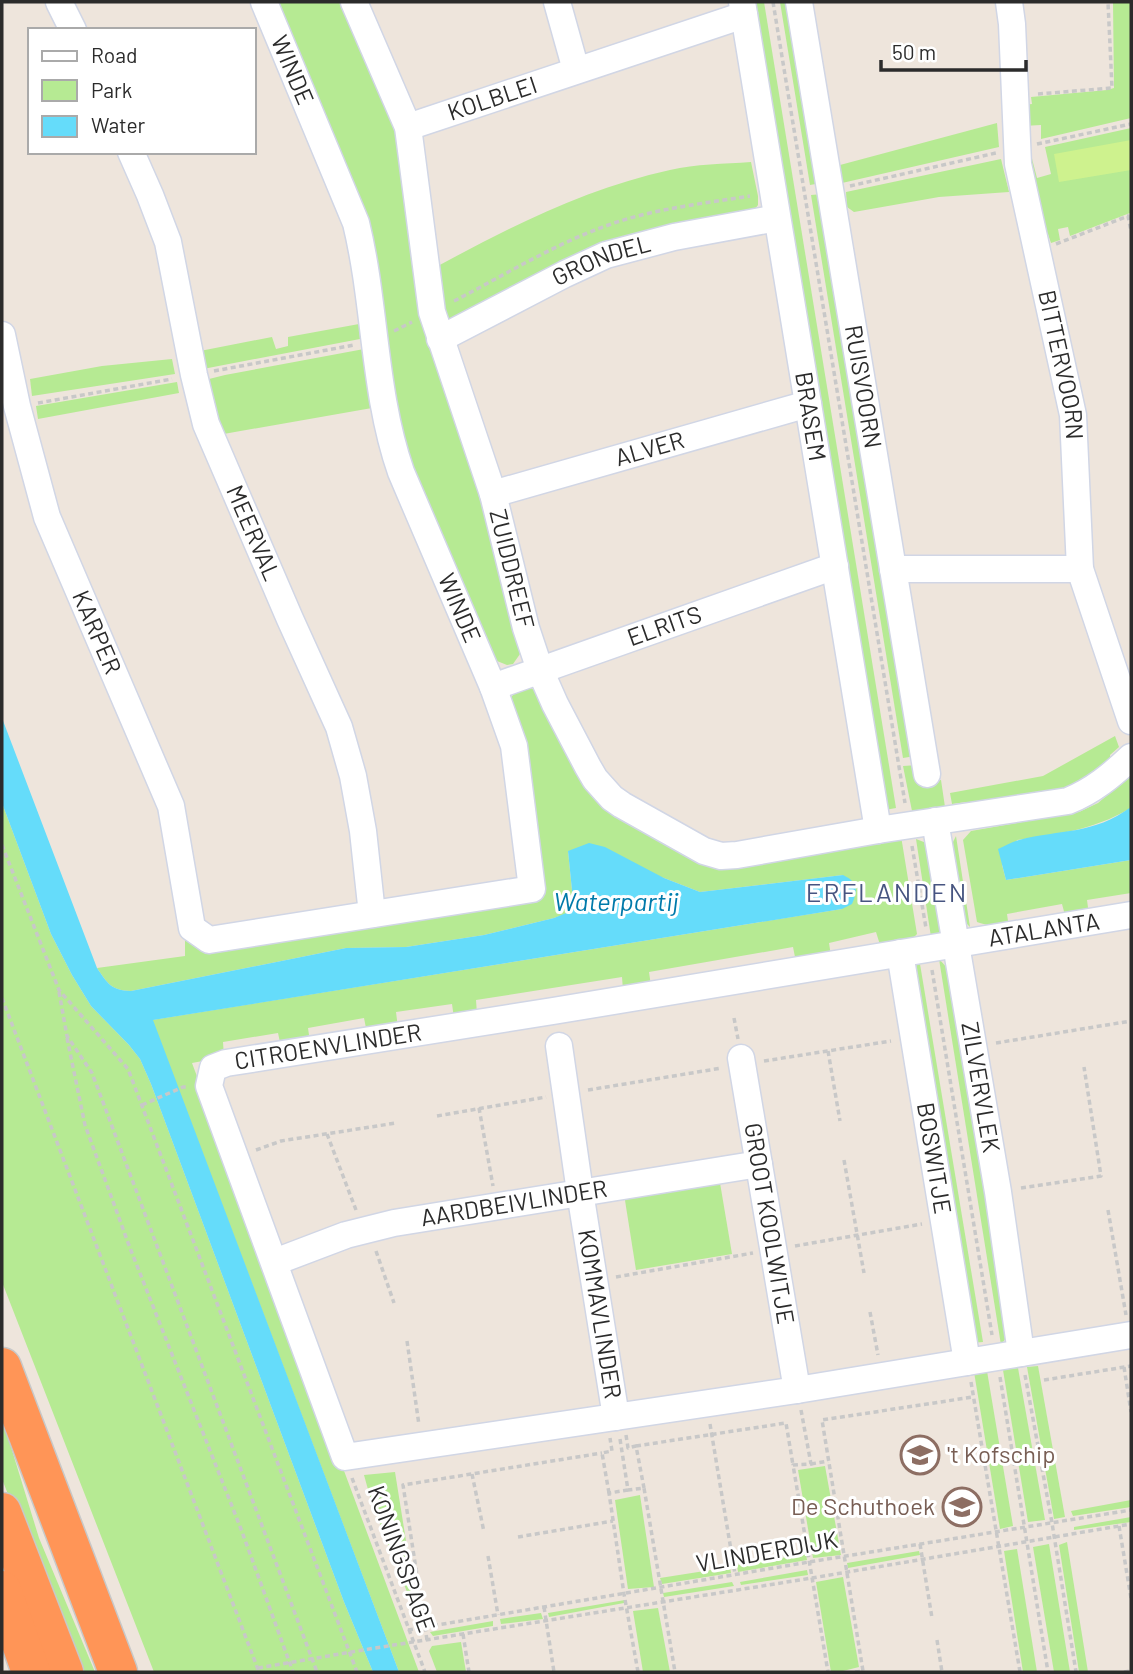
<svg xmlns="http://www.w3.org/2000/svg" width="1133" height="1674" viewBox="0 0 1133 1674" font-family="Barlow,sans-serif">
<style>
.green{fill:#b6ea93}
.pitch{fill:#cef28e}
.water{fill:#65dcfa}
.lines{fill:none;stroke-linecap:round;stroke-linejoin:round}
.minor-casing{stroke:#d1d6e5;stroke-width:29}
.highway-casing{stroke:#c8c8c8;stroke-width:41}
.path{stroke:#c8c8c8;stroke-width:3.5;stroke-dasharray:5 3.5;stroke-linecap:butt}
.minor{stroke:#fff;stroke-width:26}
.highway{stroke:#ff9557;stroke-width:38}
.labels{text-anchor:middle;stroke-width:6;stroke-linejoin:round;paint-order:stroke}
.street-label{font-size:24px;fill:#2b2b2b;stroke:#fff}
.education-label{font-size:24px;fill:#785e54;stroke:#fff;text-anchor:start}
.neighbourhood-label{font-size:26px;letter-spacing:2px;fill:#475581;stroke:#fff}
.water-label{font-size:26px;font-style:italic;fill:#007aaa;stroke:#fff}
</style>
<rect width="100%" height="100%" fill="#eee5dc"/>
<g class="green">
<path d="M273 2H343L394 121 485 497 526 654H520L513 664 507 665 497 661 493 664 400 446 372 265Z"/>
<path d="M749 2H764L896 808 885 810Z"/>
<path d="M780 2H792L821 183 810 185Z"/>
<path d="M1113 2H1131V118L1041 139V125L1023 126 1022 105 1032 104 1031 97 1107 90 1114 88Z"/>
<path d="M997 123 999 147 842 183 840 165Z"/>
<path d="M1131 128V215L1130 213 1070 236 1068 227 1058 229 1060 240 1051 243 1048 234 1041 235 1029 180 1030 151 1037 178 1051 174 1045 147Z"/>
<path d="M1001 159 1009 192 939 197 854 212 847 207 846 192Z"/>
<path d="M751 162 758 196V205L751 214 450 320 443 314 436 267C510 227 587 188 670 170 696 164 724 164 751 162Z"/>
<path d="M823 194 915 756 903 758 811 195Z"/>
<path d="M359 324 360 339 203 369 200 351 272 337 276 349 288 346V337Z"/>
<path d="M364 349 372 408 218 435 205 380 225 375Z"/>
<path d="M172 359 175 374 32 396 30 379 102 366Z"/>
<path d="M177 382 179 393 38 419 36 406Z"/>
<path d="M531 688 543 695 589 790 696 859 901 836 917 934 914 937 915 943 881 948 876 932 829 943 831 956 796 962 793 947 649 972 651 986 623 990 622 977 476 1000 477 1014 454 1018 452 1004 396 1012 398 1028 367 1033 364 1018 308 1028 310 1042 281 1047 278 1033 223 1042 224 1057 192 1063 419 1672H399L152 1020 842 909 843 875 700 892 664 878 568 851 573 900 571 912 554 918 484 935 406 947 346 948 131 991C111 990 108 984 97 968L185 956V938L539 895 510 698 517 691Z"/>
<path d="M1115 736 1119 747 1110 755 1111 761 1079 789 967 808 966 802 952 804 950 793 1043 776Z"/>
<path d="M918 765 921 782 941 780 945 807 912 811 903 766Z"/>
<path d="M1131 775V807L1129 809C1093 830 1058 834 1017 840L1002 865 1006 880 1131 860V893L1087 900 1089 915 1066 919 1062 904 1007 914 1009 928C998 926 987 926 977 922L963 840 971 831 1079 812 1098 803Z"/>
<path d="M2 803 51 934 72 975 91 1006 129 1045 140 1059 151 1084 344 1602 373 1672H154L2 1282Z"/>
<path d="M956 836 970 927 964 921 951 846Z"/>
<path d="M916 839 929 844 943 921 940 933 931 937Z"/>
<path d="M939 959 950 971 1010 1332 1001 1345Z"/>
<path d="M920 964 983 1342 971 1343 909 965Z"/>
<path d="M719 1177 732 1254 636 1270 624 1194Z"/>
<path d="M1038 1366 1065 1517 1054 1519 1027 1367Z"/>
<path d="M1018 1368 1045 1520 1028 1522 1003 1370Z"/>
<path d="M987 1371 1013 1526 1000 1529 974 1372Z"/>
<path d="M2 1422 11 1447 39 1538 95 1672H78L2 1479Z"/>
<path d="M825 1466 841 1555 813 1558 798 1470Z"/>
<path d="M395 1472 419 1622 372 1504 364 1475Z"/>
<path d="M640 1495 654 1587 628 1589 615 1500Z"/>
<path d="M1131 1500V1507L1073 1516 1071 1511Z"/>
<path d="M1131 1517V1522L1074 1530V1527Z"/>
<path d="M1067 1542 1088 1672H1079L1059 1545Z"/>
<path d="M1049 1544 1070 1672H1054L1033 1547Z"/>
<path d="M1017 1549 1037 1672H1023L1004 1551Z"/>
<path d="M919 1551 920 1555 848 1568 847 1563Z"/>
<path d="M806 1554 807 1560 738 1572 737 1565Z"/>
<path d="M730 1567 731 1573 662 1584 660 1578Z"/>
<path d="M807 1570 808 1575 741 1585 740 1582Z"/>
<path d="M843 1577 859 1667 839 1672H831L816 1582Z"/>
<path d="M732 1582 734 1586 664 1597 663 1593Z"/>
<path d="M625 1600 624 1603 549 1617 548 1613Z"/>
<path d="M658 1608 670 1672H643L633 1611Z"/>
<path d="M541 1613 543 1619 501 1624 500 1619Z"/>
<path d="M493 1621V1626L433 1636 430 1632Z"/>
<path d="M461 1642 466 1672H437L429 1651 432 1646Z"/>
</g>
<path class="pitch" d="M1131 140V170L1059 182 1054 154Z"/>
<g class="water">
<path d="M2 718 97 968C108 984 111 990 131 991L346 948 406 947 484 935 554 918 571 911 573 900 568 851 589 843 605 847 664 878 700 892 843 875C858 882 858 890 852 904L842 909 153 1020 399 1672H373L344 1602 151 1084 140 1059 129 1045 91 1006 72 975 51 934 2 803Z"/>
<path d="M1131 807V860L1006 880 998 849C1005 846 1012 842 1019 840 1061 829 1093 835 1131 807Z"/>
</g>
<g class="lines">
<defs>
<g id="minor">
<path d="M59 2 73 30"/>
<path id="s1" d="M354 2 408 127 432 312 493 494 526 628 540 670 555 704 588 767 595 779 612 798 622 805 704 851 721 856 737 855 878 830 1068 801C1093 791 1112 775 1131 757"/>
<path d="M557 2 576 70"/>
<path id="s2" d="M742 2 878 830"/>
<path id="s3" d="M799 2 927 774"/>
<path id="s4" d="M1009 2 1012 24 1018 164 1073 415 1080 569 1131 721"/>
<path id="s5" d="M408 127 744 15"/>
<path id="s6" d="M131 152 150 195 168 242 194 375 206 424 290 619 339 727 353 776 363 831 372 914"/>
<path id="s7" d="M2 335 17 406 47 517 171 806 192 928 209 940 532 889 514 746 493 687 401 472C373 392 376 305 356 223L264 2"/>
<path id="s8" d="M440 339 565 274 606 255 674 237 777 218"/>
<path id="s9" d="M493 494 808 404"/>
<path d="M893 569H1080"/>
<path id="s10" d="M493 687 835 566"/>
<path id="s11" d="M935 821 998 1192 1021 1353"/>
<path d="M1131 915 553 1011 226 1063 213 1068 209 1086 345 1457 797 1390 1131 1335"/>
<path id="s12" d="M900 953 967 1362"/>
<path id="s13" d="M559 1046 580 1192 616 1417"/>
<path id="s14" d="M741 1058 797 1390"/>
<path id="s15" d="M275 1262 346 1235 394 1223 759 1164"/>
</g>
<g id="highway">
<path d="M2 1367 118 1672"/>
<path d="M2 1512 64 1672"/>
<path d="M2 1590 31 1672"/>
</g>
</defs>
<use href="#minor" class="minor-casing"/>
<use href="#highway" class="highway-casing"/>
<g class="path">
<path d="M773 2 905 803"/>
<path d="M1038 94 1112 88 1108 2"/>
<path d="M1037 144 1131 124"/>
<path d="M850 186 996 153"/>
<path d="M1056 244 1128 216 1131 231"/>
<path d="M454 301C503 276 551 246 603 227 650 209 701 204 750 196"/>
<path d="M394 331 412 322"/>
<path d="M214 371 354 345"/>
<path d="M38 403 172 379"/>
<path d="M2 845 59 990 128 1069 357 1672"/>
<path d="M912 846 926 928"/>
<path d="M932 970 992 1335"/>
<path d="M59 992 67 1036 92 1073 317 1672"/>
<path d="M2 998 259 1672"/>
<path d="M734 1018 738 1039"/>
<path d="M67 1038 85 1125 130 1248 241 1529 293 1672"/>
<path d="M996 1043 1131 1021"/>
<path d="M828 1051 840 1121"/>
<path d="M764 1061 891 1041"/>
<path d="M588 1090 722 1068"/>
<path d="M142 1105 183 1087H189"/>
<path d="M479 1108 493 1186"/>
<path d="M437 1116 546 1097"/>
<path d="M327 1134 356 1210"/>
<path d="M256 1150 281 1141 396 1123"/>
<path d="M844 1160 864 1273"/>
<path d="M1021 1188 1101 1176 1084 1067"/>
<path d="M1108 1210 1126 1315"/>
<path d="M795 1246 922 1224"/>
<path d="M376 1251 394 1303"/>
<path d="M616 1277 753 1253"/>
<path d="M870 1312 878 1355"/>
<path d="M407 1341 419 1425"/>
<path d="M1124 1367 1131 1412"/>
<path d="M1025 1375 1052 1523 1076 1672"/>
<path d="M1000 1377 1048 1672"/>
<path d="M1044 1380 1131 1366"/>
<path d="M971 1382 1020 1672"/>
<path d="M801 1410 811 1464 793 1465 828 1672"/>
<path d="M710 1424 735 1574"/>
<path d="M626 1435 628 1448 636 1446 644 1488"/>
<path d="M620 1439 628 1490 644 1488 675 1672"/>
<path d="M636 1446 786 1423 793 1465"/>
<path d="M811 1464 828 1461"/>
<path d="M472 1474 484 1532"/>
<path d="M352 1478 425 1672"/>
<path d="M628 1490 609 1493 624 1594 638 1672"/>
<path d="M609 1493 602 1453 612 1451 610 1438"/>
<path d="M1119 1526 1131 1598"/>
<path d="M518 1537 613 1521"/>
<path d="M920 1544 932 1618"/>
<path d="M488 1556 498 1615"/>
<path d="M544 1607 554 1672"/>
<path d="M408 1630 809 1562 1131 1510"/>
<path d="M463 1634 469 1672"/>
<path d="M427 1640 403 1485 602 1453"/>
<path d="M937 1640 942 1672"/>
<path d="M258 1668 363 1650 812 1578 1131 1524"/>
<path d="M855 1672 863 1671 822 1420 973 1397"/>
<path d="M1124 1672 1131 1671"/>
</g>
<use href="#minor" class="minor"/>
<use href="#highway" class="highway"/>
</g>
<defs>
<symbol id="school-ring" viewBox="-11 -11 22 22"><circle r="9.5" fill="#fff" stroke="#8d6e63" stroke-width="1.5"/><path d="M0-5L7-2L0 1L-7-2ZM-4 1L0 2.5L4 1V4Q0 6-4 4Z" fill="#8d6e63"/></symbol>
</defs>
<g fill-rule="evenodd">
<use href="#school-ring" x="898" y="1433" width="44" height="44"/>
<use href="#school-ring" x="940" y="1485" width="44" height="44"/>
</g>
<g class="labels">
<g class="street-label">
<text transform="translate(292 70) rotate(67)" y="8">WINDE</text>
<text dy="8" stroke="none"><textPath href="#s5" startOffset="89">KOLBLEI</textPath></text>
<text dy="8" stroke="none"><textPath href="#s8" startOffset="180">GRONDEL</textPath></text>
<text dy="8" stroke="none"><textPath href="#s4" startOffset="368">BITTERVOORN</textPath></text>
<text dy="8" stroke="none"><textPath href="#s3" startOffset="390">RUISVOORN</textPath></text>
<text dy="8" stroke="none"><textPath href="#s2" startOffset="420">BRASEM</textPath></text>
<text dy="8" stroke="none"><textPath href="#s9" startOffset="163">ALVER</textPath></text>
<text dy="8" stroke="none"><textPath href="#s6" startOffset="402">MEERVAL</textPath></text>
<text dy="8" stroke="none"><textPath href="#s1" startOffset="592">ZUIDDREEF</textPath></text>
<text transform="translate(459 608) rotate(67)" y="8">WINDE</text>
<text dy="8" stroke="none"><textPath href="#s10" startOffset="182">ELRITS</textPath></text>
<text dy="8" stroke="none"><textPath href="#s7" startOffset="313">KARPER</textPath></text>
<text transform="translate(1044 930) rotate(-9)" y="8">ATALANTA</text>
<text transform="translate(328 1047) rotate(-9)" y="8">CITROENVLINDER</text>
<text dy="8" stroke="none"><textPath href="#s11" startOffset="270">ZILVERVLEK</textPath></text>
<text dy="8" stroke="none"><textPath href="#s12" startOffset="208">BOSWITJE</textPath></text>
<text dy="8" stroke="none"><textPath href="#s15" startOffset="247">AARDBEIVLINDER</textPath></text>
<text dy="8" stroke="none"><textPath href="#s14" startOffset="168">GROOT KOOLWITJE</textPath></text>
<text dy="8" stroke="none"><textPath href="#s13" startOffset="271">KOMMAVLINDER</textPath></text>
<text transform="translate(767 1552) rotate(-10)" y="8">VLINDERDIJK</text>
<text transform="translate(401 1559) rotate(70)" y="8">KONINGSPAGE</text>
</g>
<g class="education-label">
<text x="947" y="1463">'t Kofschip</text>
<text x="935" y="1515" text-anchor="end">De Schuthoek</text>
</g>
<g class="neighbourhood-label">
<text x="887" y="902">ERFLANDEN</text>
</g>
<g class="water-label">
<text x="616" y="911">Waterpartij</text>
</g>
</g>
<rect width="1133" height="1674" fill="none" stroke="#2b2b2b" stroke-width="7"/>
<rect x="28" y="28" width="228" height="126" fill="#ffffff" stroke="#aaaaaa" stroke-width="2"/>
<rect x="42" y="51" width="35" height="10" fill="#ffffff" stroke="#aaaaaa" stroke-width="2"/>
<text x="91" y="63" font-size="21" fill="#2b2b2b">Road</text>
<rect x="42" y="80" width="35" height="21" fill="#b6ea93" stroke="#aaaaaa" stroke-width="2"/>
<text x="91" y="98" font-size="21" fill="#2b2b2b">Park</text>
<rect x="42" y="116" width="35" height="21" fill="#65dcfa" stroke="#aaaaaa" stroke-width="2"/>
<text x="91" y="133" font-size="21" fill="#2b2b2b">Water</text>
<path d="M881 60v10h145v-10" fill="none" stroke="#2b2b2b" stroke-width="3.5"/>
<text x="892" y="60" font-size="21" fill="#2b2b2b" stroke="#ffffff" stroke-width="5" paint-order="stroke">50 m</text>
</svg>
